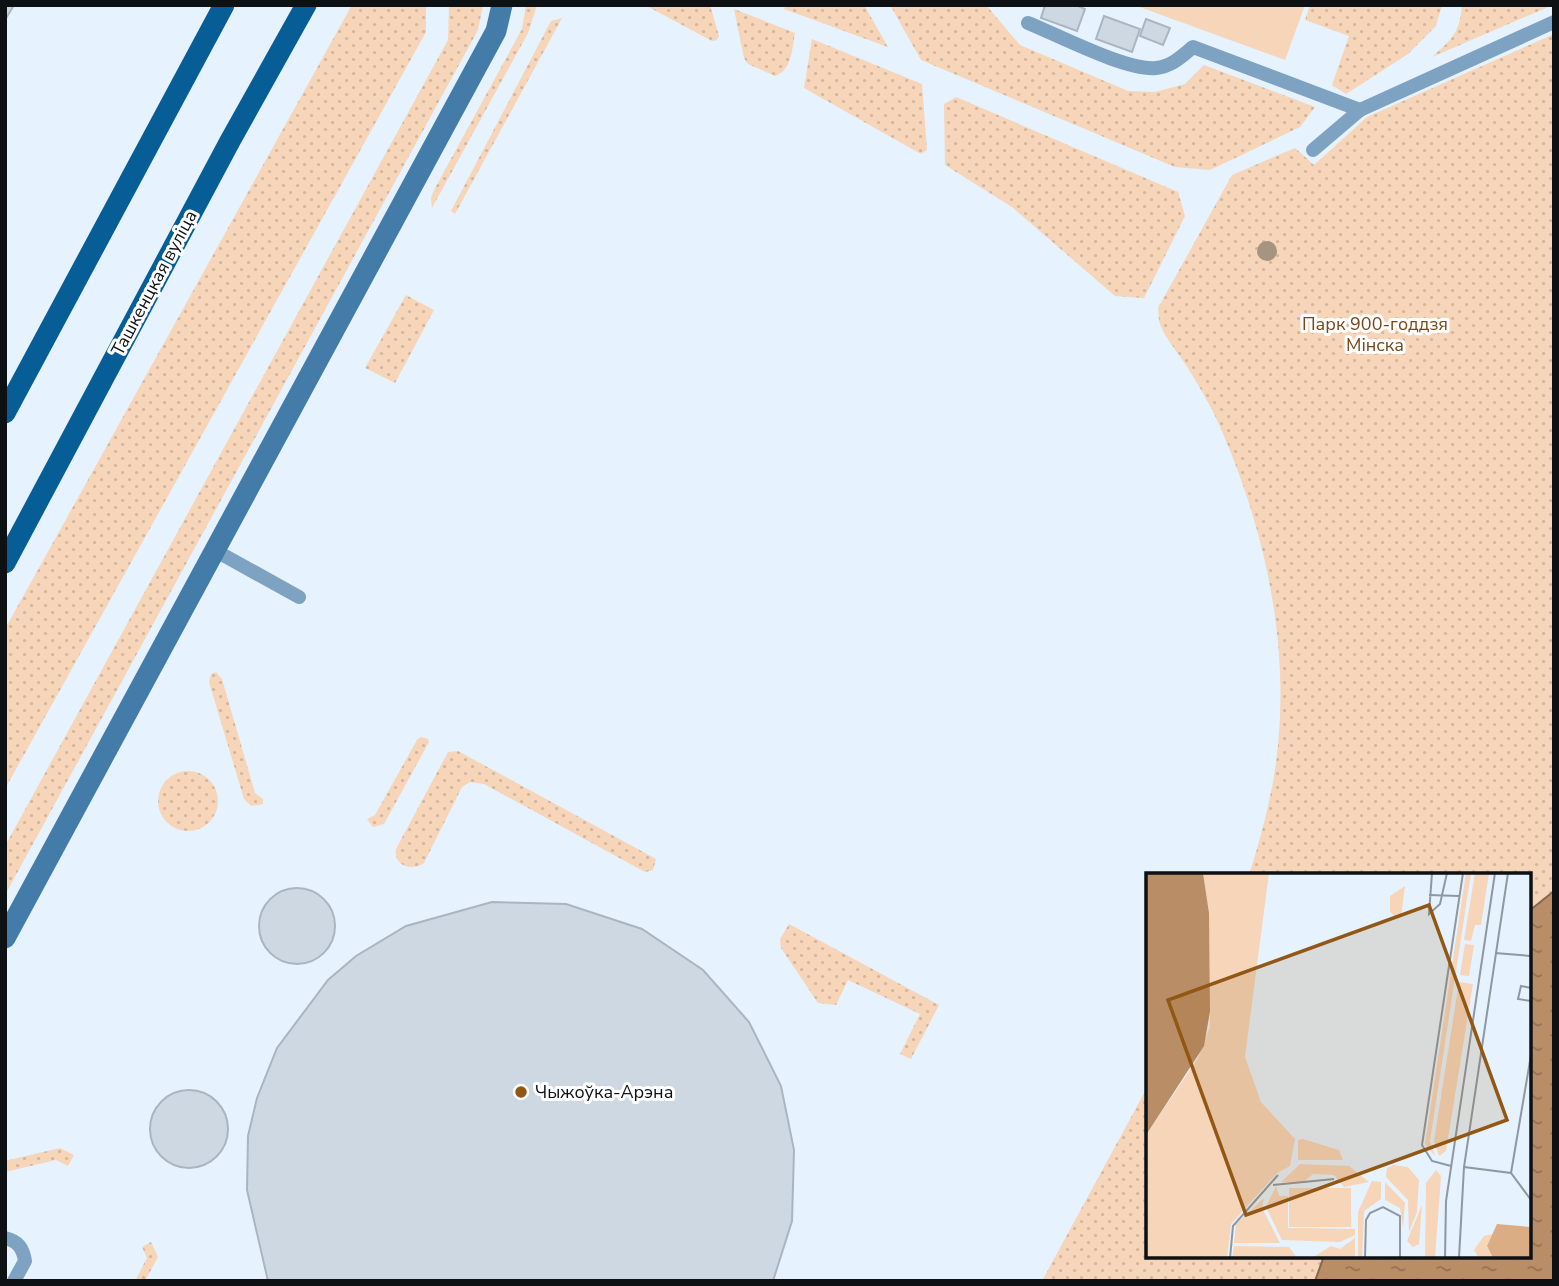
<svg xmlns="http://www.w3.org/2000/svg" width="1559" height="1286" viewBox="0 0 1559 1286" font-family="'Nunito Sans',sans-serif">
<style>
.grass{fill:url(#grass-dots)}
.garden{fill:#f6d5b9}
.water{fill:url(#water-ripples);stroke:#85684d;stroke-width:2}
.building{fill:#cdd8e3;stroke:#aab5bf;stroke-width:2}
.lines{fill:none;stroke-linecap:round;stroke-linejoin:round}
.lane{stroke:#7ea2c2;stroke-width:14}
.secondary{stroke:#437ba9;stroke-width:21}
.primary{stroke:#075e96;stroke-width:21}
.tree{fill:#a79480}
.poi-dot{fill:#925715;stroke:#fff;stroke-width:2.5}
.labels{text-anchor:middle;stroke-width:6;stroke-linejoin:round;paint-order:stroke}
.street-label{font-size:18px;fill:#0d1114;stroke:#fff}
.park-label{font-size:18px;fill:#74481a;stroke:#fff}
.poi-label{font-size:18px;fill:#0d1114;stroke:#fff;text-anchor:start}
.inset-road{fill:none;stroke:#8f98a0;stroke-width:2}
.view{fill:#925715;fill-opacity:0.15;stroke:#925715;stroke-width:3.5}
.inset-edge{fill:none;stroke:#0d1114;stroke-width:3.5}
</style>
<defs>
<pattern id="grass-dots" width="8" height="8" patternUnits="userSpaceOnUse" patternTransform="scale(1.75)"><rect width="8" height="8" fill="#f6d5b9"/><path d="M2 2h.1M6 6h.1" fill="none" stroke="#d2b69e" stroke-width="1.8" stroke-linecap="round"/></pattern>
<pattern id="water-ripples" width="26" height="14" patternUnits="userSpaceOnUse" patternTransform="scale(1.75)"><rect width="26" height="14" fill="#b98d66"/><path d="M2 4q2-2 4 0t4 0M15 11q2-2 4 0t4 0" fill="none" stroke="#957253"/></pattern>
</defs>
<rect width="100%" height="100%" fill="#e6f2fd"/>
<g class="grass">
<path d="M352 5H426V32L5 789V629Z"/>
<path d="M449 5H483L478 30 5 895V846L448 40Z"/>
<path d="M526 5H537L528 33 432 208 431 198 434 190 522 29Z"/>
<path d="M645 5H710L719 36 717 40 712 41Z"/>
<path d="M786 5H864L888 47 784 9Z"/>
<path d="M890 5H986L1020 45 1128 91 1155 92 1185 84 1204 65 1315 107 1300 127 1210 170 1175 167 921 60Z"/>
<path d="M1310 5H1442L1436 26 1408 54 1346 94 1332 85 1349 36 1305 20Z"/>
<path d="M1462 5H1553L1432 57C1452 39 1460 33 1462 5Z"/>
<path d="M734 9 795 33C792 49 792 70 775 76L748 64 744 58Z"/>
<path d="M562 18 455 214 451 211 551 21Z"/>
<path d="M1554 34V891L1529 911V875H1249C1259 844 1267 814 1273 782 1294 663 1269 539 1221 429 1213 410 1202 391 1191 373 1183 358 1165 339 1160 324 1158 319 1159 313 1158 308L1232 175 1295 148 1314 165 1367 117Z"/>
<path d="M812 39 922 84 927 150 921 154 804 88Z"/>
<path d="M956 97 1178 192 1185 216 1144 298 1115 296 1012 207 945 165 944 104Z"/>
<path d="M406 295 434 310 395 383 365 368Z"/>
<path d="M216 672 222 679 255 793 263 799V804L251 806 244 799 209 682 211 674Z"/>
<path d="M421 737 428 739 429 742 384 824 373 827 367 819 375 815 417 740Z"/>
<path d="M458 751 656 859 653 870 645 872 484 784 470 782 462 787 424 863C411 872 393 865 396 849L448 752Z"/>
<circle cx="188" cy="801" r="30"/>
<path d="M789 924 939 1005 911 1059 900 1054 920 1014 848 980 836 1005 818 1003 781 948 780 939Z"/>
<path d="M1148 1086V1256H1324L1315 1281H1042Z"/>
<path d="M60 1148 74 1155 68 1166 56 1160 5 1172V1161Z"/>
<path d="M151 1242 158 1257 145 1281H135L147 1258 142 1247Z"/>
</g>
<path class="garden" d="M1134 5H1305L1285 60Z"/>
<path class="water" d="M1554 891V1281H1315L1324 1256H1529V911Z"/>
<g class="building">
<path d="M5 5H14L5 20Z"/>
<path d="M1045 5H1076L1085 9 1077 31 1041 18Z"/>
<path d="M1104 16 1140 29 1132 52 1096 39Z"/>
<path d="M1146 19 1170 28 1163 45 1140 36Z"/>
<circle cx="297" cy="926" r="38"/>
<path d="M492 902 566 904 642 929 703 970 749 1022 781 1086 794 1150 792 1221 773 1281H268L247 1190 248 1136 257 1098 277 1048 328 980 356 956 406 926Z"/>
<circle cx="189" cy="1129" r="39"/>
</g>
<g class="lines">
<g class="lane">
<path d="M1028 23C1058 35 1126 71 1156 68 1172 66 1181 57 1193 47L1360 110"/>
<path d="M1313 150 1360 110 1554 22"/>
<path d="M216 551 299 597"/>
<path d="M5 1238C18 1241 23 1248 25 1261L14 1281"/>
</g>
<path class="secondary" d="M5 938 496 31 502 5"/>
<g class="primary">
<path d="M5 413 224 5"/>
<path d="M5 563 230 141 306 5"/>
</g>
</g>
<circle class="tree" cx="1267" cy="251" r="10"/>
<circle class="poi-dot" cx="521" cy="1092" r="7"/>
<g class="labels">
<g class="street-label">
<text transform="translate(154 283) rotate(-62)" y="6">Ташкенцкая вуліца</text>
</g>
<g class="park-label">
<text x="1375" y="330">Парк 900-годдзя<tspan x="1375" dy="21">Мінска</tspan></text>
</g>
<g class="poi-label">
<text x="535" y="1098">Чыжоўка-Арэна</text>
</g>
</g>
<g transform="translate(1146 873)">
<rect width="385" height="385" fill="#e6f2fd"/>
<path d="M57 0H123L99 184 115 229 149 266 144 293 131 300 85 351 81 385H0V262L52 185 64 154 63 40ZM320 0H325L284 268 289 283 279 271ZM329 0H343L335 52H329L325 68 318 67ZM259 13 255 44 250 46 244 38V23ZM319 71 328 72 323 103 314 102ZM313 109 327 111 300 278 293 283 288 268ZM157 266 193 277 197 287H152V267ZM154 291 203 293 223 309 198 314 188 302 167 301 156 310 135 309ZM247 292 262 294 273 307 271 339 263 359 262 327 240 304 241 295ZM290 297 295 303 289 385H279L280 310ZM226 308 235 309V326L218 338 216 385H212V339ZM239 309 259 330 257 355 254 335 239 327ZM130 313 133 323H142V355L209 356V362L194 369 136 367 120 334ZM118 325 116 335 134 370H88L90 351ZM276 332 273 371 267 374 261 368ZM347 361 341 373 347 385H333L328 377 338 363ZM209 365V385H166L185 373 194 376ZM88 373 143 374 151 385H86Z" fill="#f6d5b9"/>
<path d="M351 351 385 354V385H347L341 373Z" fill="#dbad85"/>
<path d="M143 315H205V354H143Z" fill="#f6d5b9"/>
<path d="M0 0H57L63 40 64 138 58 173 0 262Z" fill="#b98d66"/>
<path class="inset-road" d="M286 0 283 41 294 31 301 0M283 22 313 23M349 80 385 83M385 115 375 113 372 126 385 128M305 293 286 288 276 272 317 0M318 294 365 300 385 327M365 300 385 182M127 312 188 306M84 385 87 353 132 302M219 385 220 347 224 340 237 334 254 343V385M299 385 300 328 349 0M313 385 318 294 362 0"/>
<path class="view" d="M283 32 361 247 100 342 22 127Z"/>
<rect width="385" height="385" class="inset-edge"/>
</g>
<rect width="1559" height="1286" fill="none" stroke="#0d1114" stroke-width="14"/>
</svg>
